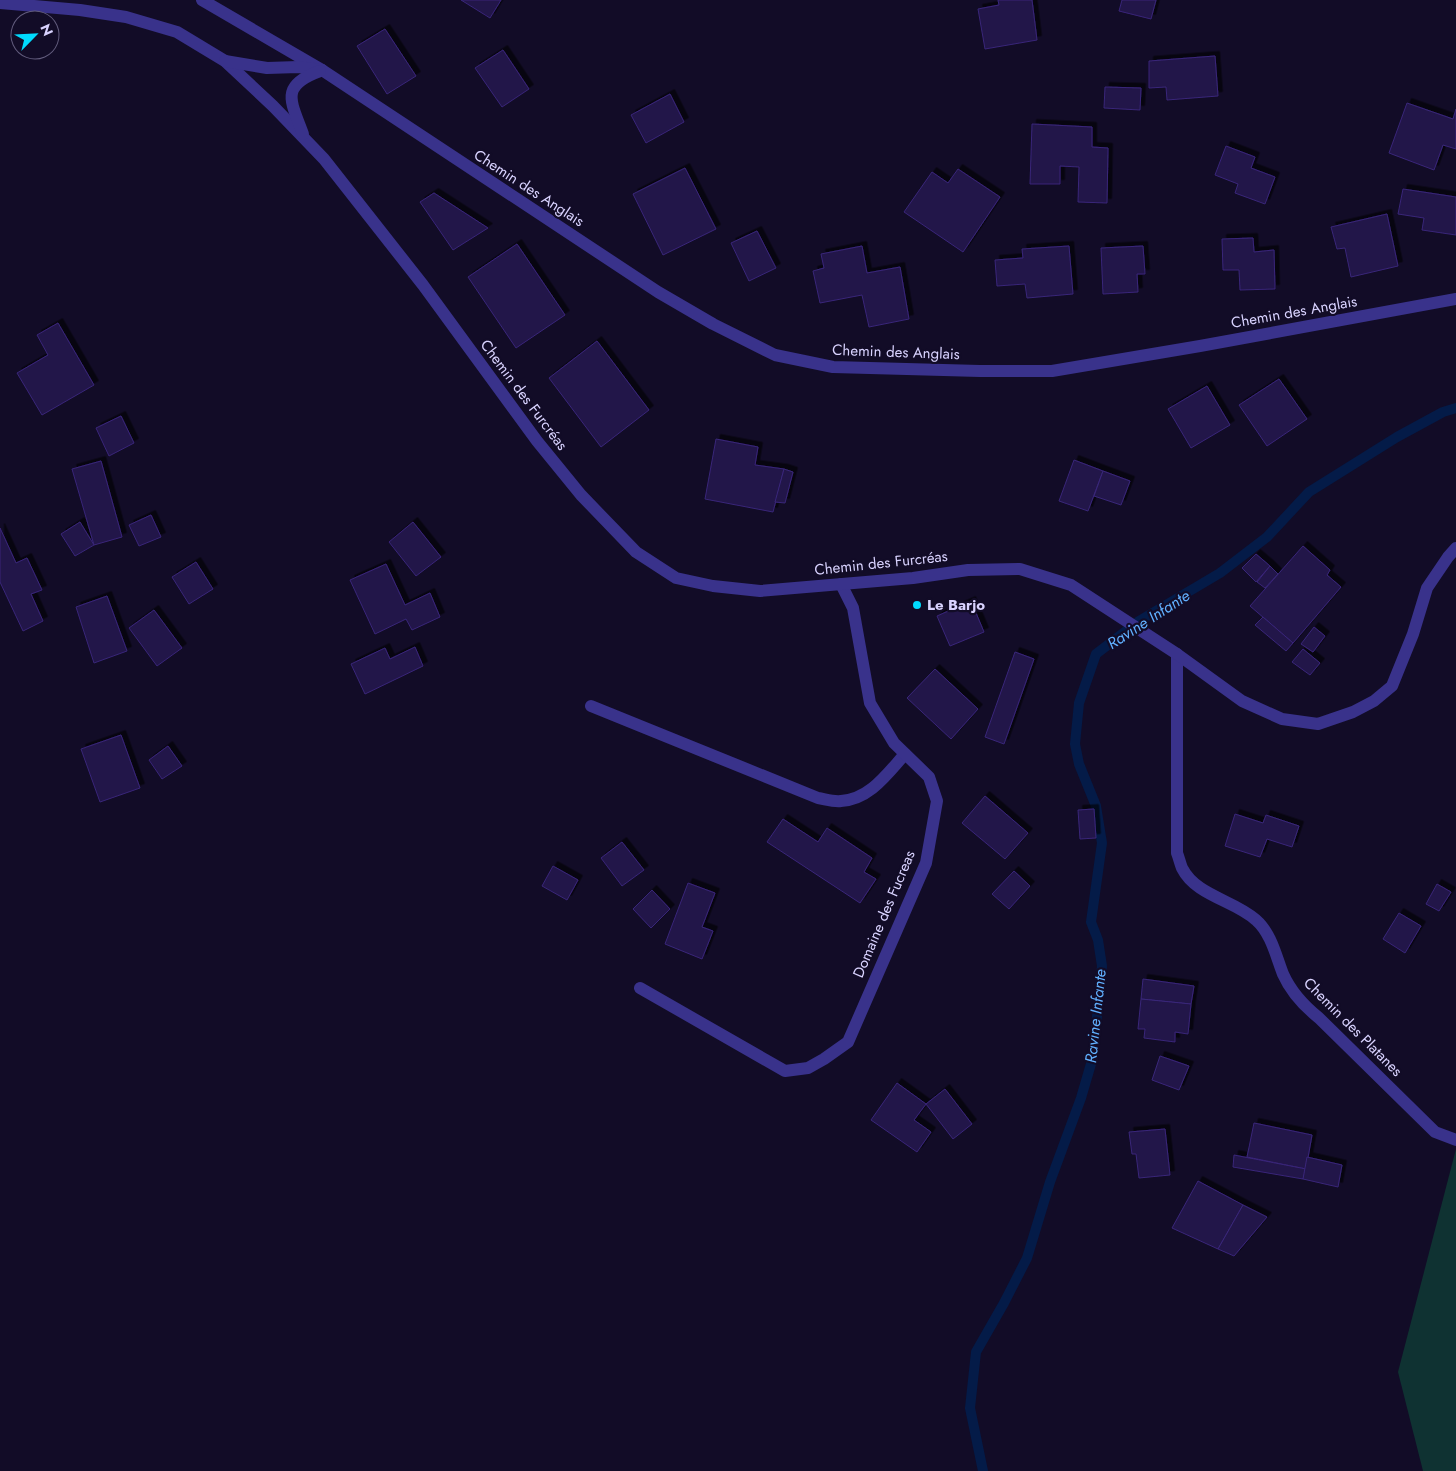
<svg xmlns="http://www.w3.org/2000/svg" width="1456" height="1471" viewBox="0 0 1456 1471" font-family="Jost,sans-serif">
<style>
.green{fill:#0f3232}
.lines{fill:none;stroke-linecap:round;stroke-linejoin:round}
.stream{stroke:#041b48;stroke-width:10}
.building{fill:#23164a;stroke:#392679;filter:url(#shadow)}
.minor{stroke:#39328b;stroke-width:12}
.tertiary{stroke:#39328b;stroke-width:12}
.poi-dot{fill:#00dbfe;stroke:#120c27;stroke-width:2}
.labels{text-anchor:middle;stroke-width:4.5;stroke-linejoin:round;paint-order:stroke}
.street-label{font-size:15px;fill:#d9d3ff;stroke:#120c27}
.poi-label{font-size:15px;font-weight:bold;fill:#d9d3ff;stroke:#120c27;text-anchor:start}
.water-label{font-size:16px;font-style:italic;fill:#61b0ff;stroke:#120c27}
</style>
<defs>
<filter id="shadow"><feDropShadow dx="4.5" dy="-4.5" stdDeviation="0" flood-color="#0009"/></filter>
</defs>
<rect width="100%" height="100%" fill="#120c27"/>
<path class="green" d="M1456 1149V1471H1423L1398 1372Z"/>
<g class="lines">
<path class="stream" d="M983 1471 970 1408 976 1352 1004 1303 1027 1258 1050 1182 1081 1098 1093 1057 1102 966 1098 940 1091 922 1102 843 1096 806 1079 764 1075 744 1079 703 1096 654 1139 621 1220 573 1267 537 1309 492 1397 437 1443 412 1456 408"/>
</g>
<g class="building">
<path d="M461 0H501L490 18Z"/>
<path d="M998 0H1032L1037 40 985 49 978 9 999 5Z"/>
<path d="M1122 0H1156L1151 19 1119 11Z"/>
<path d="M385 29 416 76 387 94 357 46Z"/>
<path d="M503 50 529 89 502 107 475 68Z"/>
<path d="M1215 56 1218 96 1167 100 1166 87 1149 88V61Z"/>
<path d="M1105 87 1141 88 1140 110 1104 108Z"/>
<path d="M670 94 684 122 646 143 631 115Z"/>
<path d="M1407 103 1453 119 1456 109V149L1443 145 1434 170 1389 153Z"/>
<path d="M1032 124 1092 127V147L1108 148 1107 203 1078 202 1079 167 1060 166V184H1030Z"/>
<path d="M1226 146 1255 157 1251 168 1275 177 1265 204 1235 193 1238 184 1215 175Z"/>
<path d="M685 168 716 229 663 255 633 194Z"/>
<path d="M958 169 1000 197 963 252 904 212 932 172 948 183Z"/>
<path d="M1403 189 1456 197V235L1422 230 1424 218 1398 214Z"/>
<path d="M434 193 488 228 453 250 420 202Z"/>
<path d="M1387 214 1398 266 1351 277 1345 248 1337 249 1331 227Z"/>
<path d="M757 231 776 268 749 281 731 243Z"/>
<path d="M1253 238 1254 252 1274 250 1275 289 1240 290 1239 270H1223L1222 239Z"/>
<path d="M517 244 565 315 516 348 468 277Z"/>
<path d="M862 246 867 273 900 267 909 319 869 327 862 295 820 303 813 271 824 268 821 254Z"/>
<path d="M1069 246 1073 294 1027 298 1025 284 997 286 995 260 1023 258 1022 249Z"/>
<path d="M1143 246 1145 274H1137L1138 292 1103 294 1101 248Z"/>
<path d="M58 323 94 385 42 415 17 373 48 355 37 335Z"/>
<path d="M597 341 649 410 601 447 549 378Z"/>
<path d="M1279 379 1307 419 1267 446 1239 405Z"/>
<path d="M1207 386 1230 425 1191 448 1168 409Z"/>
<path d="M121 416 134 443 109 456 96 428Z"/>
<path d="M716 439 758 447 755 465 784 469 773 512 705 499Z"/>
<path d="M1074 460 1103 471 1088 511 1059 501Z"/>
<path d="M101 461 122 537 94 545 72 469Z"/>
<path d="M784 469 793 472 785 503 775 502Z"/>
<path d="M1103 471 1130 481 1121 505 1094 496Z"/>
<path d="M151 515 161 537 139 546 129 525Z"/>
<path d="M80 522 94 545 75 556 61 534Z"/>
<path d="M413 522 441 557 416 576 389 542Z"/>
<path d="M0 528 16 563 27 558 42 590 31 594 43 621 23 631 0 582Z"/>
<path d="M1303 546 1330 570 1327 575 1341 587 1293 643 1250 606Z"/>
<path d="M1256 554 1270 566 1256 582 1242 568Z"/>
<path d="M196 562 213 589 189 604 172 577Z"/>
<path d="M386 564 405 605 430 593 440 617 412 630 406 619 375 634 350 580Z"/>
<path d="M1270 566 1278 574 1265 588 1257 582Z"/>
<path d="M107 596 127 651 94 663 76 607Z"/>
<path d="M971 601 984 632 950 646 937 616Z"/>
<path d="M154 610 182 648 157 666 129 628Z"/>
<path d="M1263 617 1293 643 1286 651 1255 625Z"/>
<path d="M1314 627 1325 636 1313 652 1301 644Z"/>
<path d="M415 647 423 666 365 694 351 664 385 648 390 659Z"/>
<path d="M1303 649 1320 663 1310 675 1292 662Z"/>
<path d="M1015 652 1034 659 1004 744 985 737Z"/>
<path d="M935 669 978 709 951 739 907 698Z"/>
<path d="M121 735 140 788 100 802 81 749Z"/>
<path d="M168 746 182 766 162 779 149 760Z"/>
<path d="M985 796 1028 833 1005 859 962 823Z"/>
<path d="M1094 809 1096 838 1080 839 1078 810Z"/>
<path d="M1235 814 1263 823 1266 815 1299 826 1292 847 1267 839 1260 857 1225 846Z"/>
<path d="M783 819 818 842 827 828 872 858 864 872 876 879 860 903 767 842Z"/>
<path d="M622 842 644 870 622 886 601 858Z"/>
<path d="M553 866 578 880 567 900 542 886Z"/>
<path d="M1014 871 1030 886 1009 909 992 894Z"/>
<path d="M688 883 715 893 702 927 713 931 702 959 665 944Z"/>
<path d="M1437 884 1451 892 1439 911 1426 904Z"/>
<path d="M652 890 670 909 651 928 633 909Z"/>
<path d="M1399 913 1421 926 1405 953 1383 939Z"/>
<path d="M1143 979 1194 986 1191 1004 1141 999Z"/>
<path d="M1141 999 1191 1004 1188 1034 1175 1032V1042L1144 1038 1145 1029H1138Z"/>
<path d="M1160 1056 1189 1066 1179 1090 1152 1080Z"/>
<path d="M897 1083 926 1104 914 1120 931 1132 917 1152 871 1120Z"/>
<path d="M945 1089 972 1124 953 1139 926 1104Z"/>
<path d="M1254 1123 1312 1135 1306 1169 1247 1157Z"/>
<path d="M1165 1129 1170 1175 1139 1178 1136 1154H1132L1129 1132Z"/>
<path d="M1234 1155 1306 1169 1303 1179 1233 1167Z"/>
<path d="M1307 1157 1342 1165 1338 1187 1303 1179Z"/>
<path d="M1198 1181 1243 1205 1218 1249 1172 1228Z"/>
<path d="M1243 1205 1267 1217 1234 1256 1218 1249Z"/>
</g>
<g class="lines">
<g class="minor">
<path d="M202 0 322 70"/>
<path d="M1177 654V853C1179 858 1180 863 1182 868 1196 896 1234 900 1256 920 1271 933 1276 956 1283 974 1291 992 1304 1006 1319 1018L1435 1132 1456 1140"/>
<path d="M591 706 818 798C825 799 833 802 841 801 870 799 887 774 905 754"/>
<path d="M640 988 785 1071 808 1068 824 1059 848 1042 926 863 937 801 929 777 894 743 870 703 853 608 841 584"/>
</g>
<g class="tertiary">
<path d="M0 3 80 10 126 17 177 32 225 61 273 106 324 159 423 285 537 441 581 495 636 552 676 578 713 586 760 591 913 578 968 570 1020 569 1071 585 1177 654 1242 701 1282 719 1318 724 1353 712 1374 701 1392 686 1413 634 1427 588 1448 557 1456 548"/>
<path d="M225 61 267 68 298 67 322 70 658 292 713 324 775 355 833 367 980 371H1052L1200 346 1456 299"/>
<path d="M303 134C291 101 279 86 320 71"/>
</g>
</g>
<circle class="poi-dot" cx="917" cy="605" r="5"/>
<g class="labels">
<g class="street-label">
<text transform="translate(529 188) rotate(33)" y="5">Chemin des Anglais</text>
<text transform="translate(1294 312) rotate(-10)" y="5">Chemin des Anglais</text>
<text transform="translate(896 352) rotate(2)" y="5">Chemin des Anglais</text>
<text transform="translate(524 395) rotate(53)" y="5">Chemin des Furcréas</text>
<text transform="translate(881 563) rotate(-6)" y="5">Chemin des Furcréas</text>
<text transform="translate(884 914) rotate(-67)" y="5">Domaine des Fucreas</text>
<text transform="translate(1353 1027) rotate(45)" y="5">Chemin des Platanes</text>
</g>
<g class="poi-label">
<text x="927" y="610">Le Barjo</text>
</g>
<g class="water-label">
<text transform="translate(1148 619) rotate(-33)" y="6">Ravine Infante</text>
<text transform="translate(1095 1016) rotate(-84)" y="6">Ravine Infante</text>
</g>
</g>
<g transform="translate(35 35) rotate(66)"><circle r="24" fill="#120c27" stroke="#625c7d"/>
<path d="M0-4L9 19L0 12L-9 19Z" fill="#00dbfe"/>
<text y="-8" font-size="14" font-weight="bold" text-anchor="middle" fill="#d9d3ff">N</text>
</g>
</svg>
